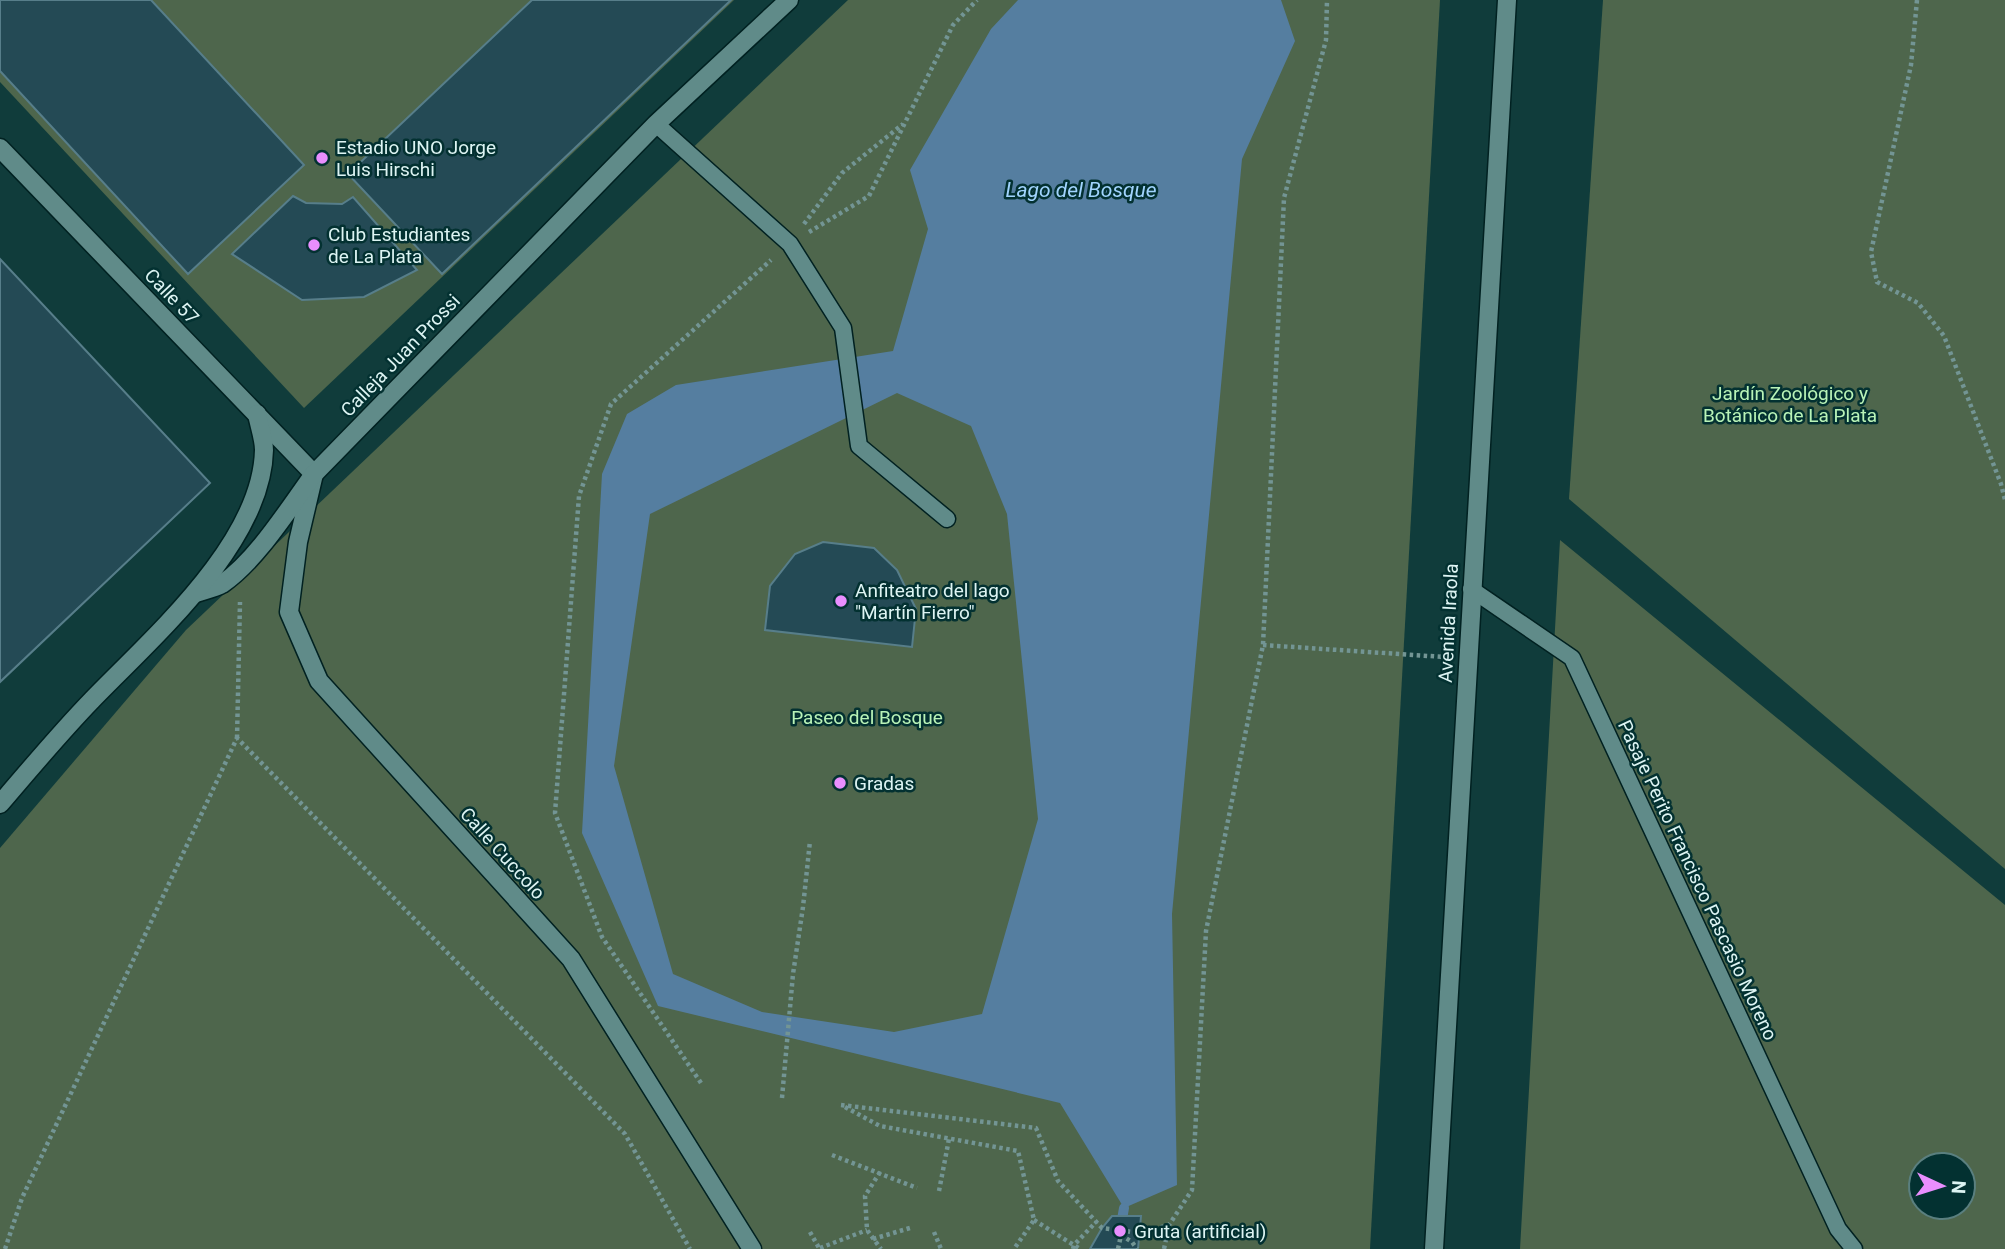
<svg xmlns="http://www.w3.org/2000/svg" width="2005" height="1249" viewBox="0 0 2005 1249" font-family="Roboto,sans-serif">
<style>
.green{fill:#4e664c;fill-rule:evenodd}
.water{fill:#557ea0;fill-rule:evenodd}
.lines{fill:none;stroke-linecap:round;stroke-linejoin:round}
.stream{stroke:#557ea0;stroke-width:10}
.building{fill:#244a55;stroke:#577e8a;stroke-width:2}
.lane-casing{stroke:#012121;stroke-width:19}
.street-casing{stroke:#012121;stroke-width:21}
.path{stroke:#739594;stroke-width:4.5;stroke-dasharray:3.5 3.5;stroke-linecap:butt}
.lane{stroke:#608b89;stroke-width:16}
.street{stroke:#608b89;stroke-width:18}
.poi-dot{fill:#e98efe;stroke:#033131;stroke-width:2.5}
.labels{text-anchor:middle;stroke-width:5;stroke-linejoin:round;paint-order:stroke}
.poi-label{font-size:19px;fill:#ddf4f3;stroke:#033131;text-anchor:start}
.street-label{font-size:19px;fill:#ddf4f3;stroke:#033131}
.park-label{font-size:19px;fill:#b9f3b7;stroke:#033131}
.water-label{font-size:21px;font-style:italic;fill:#a1d4fe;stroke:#033131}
</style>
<rect width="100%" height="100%" fill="#103c3b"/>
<g class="green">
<path d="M0 0H734L304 408 0 82Z"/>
<path d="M848 0H1440L1370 1249H0V848L186 630Z"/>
<path d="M1603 0H2005V869L1569 499Z"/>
<path d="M1560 540 2005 905V1249H1520ZM1921 1165H1963V1207H1921Z"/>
</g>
<path class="water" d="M1018 0H1281L1295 41 1242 159 1172 914 1177 1185 1124 1208 1060 1103 658 1006 582 833 602 474 627 414 676 385 893 351 928 229 910 170 991 29ZM897 393 971 426 1007 514 1038 819 982 1014 894 1032 762 1012 673 974 614 766 650 514Z"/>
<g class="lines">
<path class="stream" d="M1117 1249 1124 1208"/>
</g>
<g class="building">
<path d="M0 0H151L304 165 188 274 0 71Z"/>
<path d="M532 0H731L442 274 348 174Z"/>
<path d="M293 196 306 203 342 204 353 197 417 270 364 297 302 300 232 254Z"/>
<path d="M0 259 210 483 0 682Z"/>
<path d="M823 542 874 548 897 570 916 609 912 647 765 630 770 586 795 554Z"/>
<path d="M1112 1216H1141L1138 1249H1090L1102 1228Z"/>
</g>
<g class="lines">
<defs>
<g id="lane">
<path d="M656 124 790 244 843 328 859 446 947 519"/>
<path d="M1471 589 1572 658 1838 1229 1854 1249"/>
</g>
<g id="street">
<path d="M0 148 314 474"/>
<path d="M314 474 298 542 289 612 319 681 571 959 752 1249"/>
<path d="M196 593C205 590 215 588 222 584 257 560 289 508 314 474L656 124 789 0"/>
<path d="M0 804C30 769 60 733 92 700 153 637 262 543 264 450 264 439 259 425 257 414"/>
<path d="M1434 1249 1507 0"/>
</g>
</defs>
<use href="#lane" class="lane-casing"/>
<use href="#street" class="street-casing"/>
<g class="path">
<path d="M1917 0 1911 65 1871 252 1877 282 1918 303 1944 336 2001 484 2005 500"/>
<path d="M804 224 842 173 903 124"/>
<path d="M809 232 869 196 953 25 977 0"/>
<path d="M1263 645 1444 657"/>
<path d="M237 738 240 602"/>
<path d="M701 1083 602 937 555 813 579 496 611 404 771 260"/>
<path d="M782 1098 793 974 803 907 810 841"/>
<path d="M841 1105 1036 1128 1058 1181 1102 1228 1140 1233 1169 1225 1192 1190 1206 931 1263 645 1284 198 1326 40 1327 0"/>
<path d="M845 1107 880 1126 1018 1151 1034 1220 1014 1249"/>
<path d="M832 1155 917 1188"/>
<path d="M880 1172 865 1196 867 1230 881 1249"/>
<path d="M939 1191 949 1139"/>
<path d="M1034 1220 1080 1249"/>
<path d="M810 1232 819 1248"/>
<path d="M934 1232 941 1249"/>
<path d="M873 1239 910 1228"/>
<path d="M820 1248 867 1230"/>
<path d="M5 1249 22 1198 237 738 625 1134 690 1249"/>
<path d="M1073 1249 1074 1245 1096 1222"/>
<path d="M1118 1249 1121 1235 1132 1242 1137 1249"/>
<path d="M1164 1249 1169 1225"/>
</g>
<use href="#lane" class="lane"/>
<use href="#street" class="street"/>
</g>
<g class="poi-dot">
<circle cx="322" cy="158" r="7"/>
<circle cx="314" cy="245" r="7"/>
<circle cx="841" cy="601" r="7"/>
<circle cx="840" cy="783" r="7"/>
<circle cx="1120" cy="1231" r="7"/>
</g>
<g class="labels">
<g class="poi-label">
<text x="336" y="154">Estadio UNO Jorge<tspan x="336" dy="22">Luis Hirschi</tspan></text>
<text x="328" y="241">Club Estudiantes<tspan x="328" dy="22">de La Plata</tspan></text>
<text x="855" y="597">Anfiteatro del lago<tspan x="855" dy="22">"Martín Fierro"</tspan></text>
<text x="854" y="790">Gradas</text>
<text x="1134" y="1238">Gruta (artificial)</text>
</g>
<g class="street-label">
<text transform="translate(172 296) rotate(46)" y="7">Calle 57</text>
<text transform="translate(400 355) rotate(-46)" y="7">Calleja Juan Prossi</text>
<text transform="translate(1448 623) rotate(-87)" y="7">Avenida Iraola</text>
<text transform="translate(503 853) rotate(48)" y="7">Calle Cuccolo</text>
<text transform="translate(1698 880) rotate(65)" y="7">Pasaje Perito Francisco Pascasio Moreno</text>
</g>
<g class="park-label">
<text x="1790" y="400">Jardín Zoológico y<tspan x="1790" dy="22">Botánico de La Plata</tspan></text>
<text x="867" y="724">Paseo del Bosque</text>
</g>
<g class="water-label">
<text x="1081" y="197">Lago del Bosque</text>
</g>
</g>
<g transform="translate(1942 1186) rotate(94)"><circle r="33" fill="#033131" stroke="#5a7f7f" stroke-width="2"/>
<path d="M0-5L12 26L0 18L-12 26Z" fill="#e98efe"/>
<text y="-10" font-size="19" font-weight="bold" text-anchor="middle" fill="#ddf4f3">N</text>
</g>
</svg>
